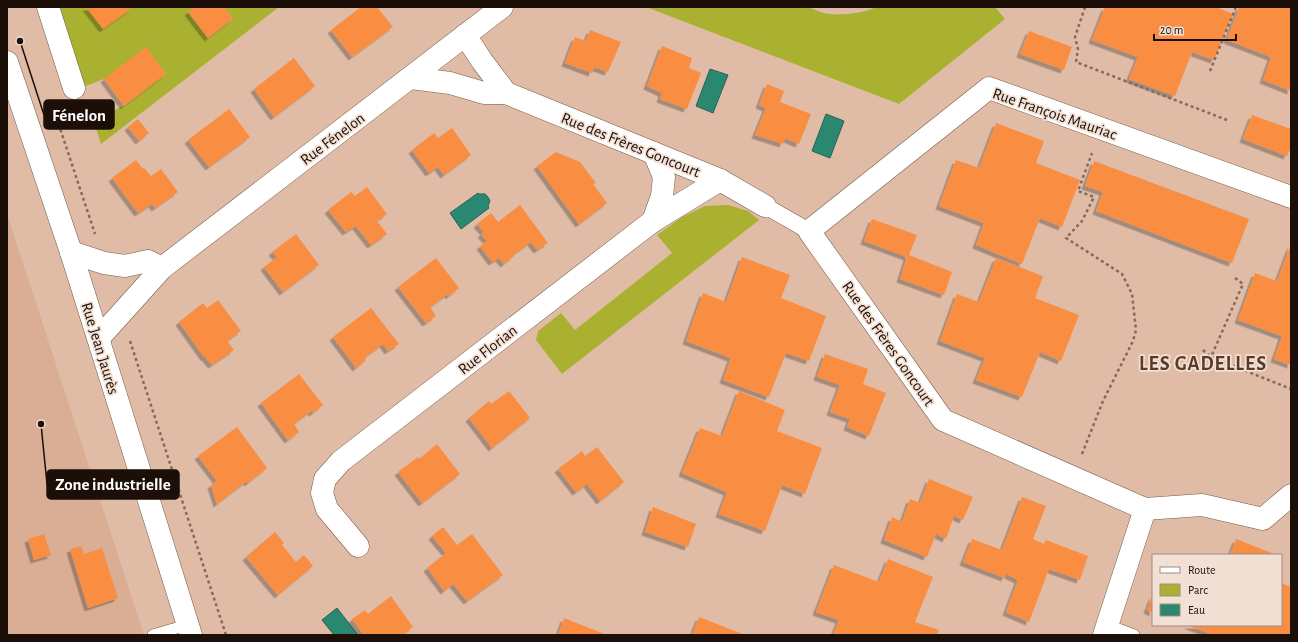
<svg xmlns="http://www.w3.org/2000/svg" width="1298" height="642" viewBox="0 0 1298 642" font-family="'Alegreya Sans',sans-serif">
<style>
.built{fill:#d9ae94}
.green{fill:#aab130}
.water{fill:#2a8870;stroke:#266451}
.building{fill:#f98e43;filter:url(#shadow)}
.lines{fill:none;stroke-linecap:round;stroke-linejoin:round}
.service-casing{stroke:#795a46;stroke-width:12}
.pedestrian-casing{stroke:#795a46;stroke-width:17}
.minor-casing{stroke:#795a46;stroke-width:23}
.secondary-casing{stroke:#795a46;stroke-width:23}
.path{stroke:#846a5c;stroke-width:2.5;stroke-dasharray:3 3;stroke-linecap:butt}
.service{stroke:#fff;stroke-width:11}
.pedestrian{stroke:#fff;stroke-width:16}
.minor{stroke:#fff;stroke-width:22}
.secondary{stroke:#fff;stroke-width:22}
.labels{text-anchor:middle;stroke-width:3.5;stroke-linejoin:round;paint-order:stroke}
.street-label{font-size:16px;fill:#1c0f08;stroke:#f3e0d5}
.district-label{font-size:20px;font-weight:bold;letter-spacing:1px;fill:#593b29;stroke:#f3e0d5}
.leader{fill:none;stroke:#1c0f08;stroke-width:1.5}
.callout-dot{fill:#1c0f08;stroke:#f3e0d5;stroke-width:1.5}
.callout{fill:#1c0f08;stroke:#1c0f08;stroke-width:1.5}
.callout-label{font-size:17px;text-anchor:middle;font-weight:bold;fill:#fff}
</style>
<defs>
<filter id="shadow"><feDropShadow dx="-3.5" dy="3.5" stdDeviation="0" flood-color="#0004"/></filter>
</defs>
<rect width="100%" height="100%" fill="#e0bca6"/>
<path class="built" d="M7 214 144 635H7Z"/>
<g class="green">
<path d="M57 7 130 9 129 7H195L188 12 208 38 233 19 224 7H279L101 144 93 119 124 106 165 74 104 79 83 87Z"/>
<path d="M646 7H808C813 9 818 11 823 13 837 16 863 14 876 7H995L1005 19 899 104Z"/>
<path d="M728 205 748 211 759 220 562 374 536 340 538 331 561 313 575 330 672 253 657 235 682 217 705 206Z"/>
</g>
<g class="water">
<path d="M710 69 728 75 713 113 696 106Z"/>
<path d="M826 114 844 121 830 158 812 151Z"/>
<path d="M478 193 479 194H485L488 197 490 201 488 206 489 208 461 229 450 213Z"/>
<path d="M337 608 358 635H334L322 620Z"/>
</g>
<g class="building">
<path d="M86 7H129L131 9 103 29Z"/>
<path d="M195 7H224L233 19 208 38 188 12Z"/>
<path d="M361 7H377L393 27 352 57 331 30Z"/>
<path d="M1105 7H1216L1233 14 1214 60 1192 52 1175 96 1129 79 1138 57 1092 40Z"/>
<path d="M1239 7H1291V91L1263 80 1271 57 1227 40Z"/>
<path d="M590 30 621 42 608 72 594 67 592 73 565 63 575 37 586 41Z"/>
<path d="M1029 31 1072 47 1064 70 1020 54Z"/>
<path d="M662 46 692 58 689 68 701 73 687 109 660 99 662 93 647 86Z"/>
<path d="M146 47 166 74 124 106 104 79Z"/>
<path d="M294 58 315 86 274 117 254 89Z"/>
<path d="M767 84 784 91 780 102 811 114 799 144 785 138 783 144 755 135 766 108 759 105Z"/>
<path d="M229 109 250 137 209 167 188 140Z"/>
<path d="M1252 115 1291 129V147L1287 156 1243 139Z"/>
<path d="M138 119 149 133 139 141 128 127Z"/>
<path d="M996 123 1044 141 1036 163 1080 180 1062 227 1040 218 1022 264 976 245 984 223 939 206 956 160 979 168Z"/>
<path d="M452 128 471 155 444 175 438 167 429 173 412 150 434 133 438 138Z"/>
<path d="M556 152 580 162 596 183 593 184 607 203 579 224 537 166Z"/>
<path d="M136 160 143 169 144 168 151 176 161 169 178 192 155 208 152 204 138 213 112 178Z"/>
<path d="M1094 161 1249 219 1232 263 1096 211 1103 192 1085 186Z"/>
<path d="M367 187 387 214 377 221 387 234 371 245 356 226 346 232 328 210 351 192 355 196Z"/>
<path d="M520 205 548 243 537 250 531 242 513 255 514 256 504 264 499 258 492 262 480 246 487 241 481 234 484 232 477 224 491 213 498 222Z"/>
<path d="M872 219 917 235 909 255 952 272 944 295 900 279 907 257 864 241Z"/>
<path d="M296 234 319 265 283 292 264 267 277 257 272 252Z"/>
<path d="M1291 244V365L1274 359 1282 336 1238 320 1255 273 1277 281Z"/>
<path d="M742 257 790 275 781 298 826 316 809 361 786 353 769 397 723 380 731 358 686 341 703 293 726 302Z"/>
<path d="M436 258 459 288 449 296 448 294 430 307 436 316 426 323 398 287Z"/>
<path d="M996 258 1043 276 1035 298 1079 315 1061 361 1040 352 1022 397 976 380 985 358 940 341 957 294 979 302Z"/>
<path d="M218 300 241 331 227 341 234 350 212 365 205 357H204L179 322 203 303 207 308Z"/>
<path d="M371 308 399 344 388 351 383 344 365 357 366 360 356 368 333 337Z"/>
<path d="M825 354 868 369 863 384 886 393 869 436 847 427 850 419 830 412 840 385 817 377Z"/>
<path d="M299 374 323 405 313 413 311 411 294 424 299 432 288 440 261 403Z"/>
<path d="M509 391 530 418 492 448 469 418 489 401 491 404Z"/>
<path d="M739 391 785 410 777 431 822 448 805 494 782 485 765 531 719 514 727 492 682 473 700 428 722 436Z"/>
<path d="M237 427 267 468 248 483 247 481 217 504 211 485 217 481 198 456Z"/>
<path d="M437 444 460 474 422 503 398 472 418 457 419 459Z"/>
<path d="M597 447 624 482 600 501 587 484 576 492 558 469 582 451 585 456Z"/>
<path d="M929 479 973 497 963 520 954 516 946 539 936 534 927 557 884 540 892 517 902 522 910 499 920 503Z"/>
<path d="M1022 497 1046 506 1033 539 1044 544 1046 540 1088 556 1080 580 1049 569 1029 622 1006 612 1018 580 1006 574 1005 578 963 562 972 539 1002 550Z"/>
<path d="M653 507 696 524 688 547 645 532Z"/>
<path d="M443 527 457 545 472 534 503 575 467 601 453 584 444 591 427 568 446 553 432 536Z"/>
<path d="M275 532 284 543 282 545 296 562 304 555 313 566 278 595 246 557Z"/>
<path d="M44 534 51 555 34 560 28 539Z"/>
<path d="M1236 539 1277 555H1230Z"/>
<path d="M81 546 84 554 102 548 118 598 88 608 70 549Z"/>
<path d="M888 559 933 577 915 622 939 630 937 635H833L839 620 816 612 834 565 879 582Z"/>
<path d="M1281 583 1291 587V635H1213L1187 625H1281Z"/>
<path d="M1153 594V613L1147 610Z"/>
<path d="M391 596 413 627 402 635H364L352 619 365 610 368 614Z"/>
<path d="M699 617 745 635H692Z"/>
<path d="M564 618 607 635H558Z"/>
</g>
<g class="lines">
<defs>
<g id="service">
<path d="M1107 625 1134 635"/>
<path d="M153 635 187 625"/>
</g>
<path id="pedestrian" d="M765 206 809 231"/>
<g id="minor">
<path d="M48 7 74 88"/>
<path d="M465 35 482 61 506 93"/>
<path d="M411 78 450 83 484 93H506L720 180 765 206"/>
<path d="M1291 197 989 88 809 231 943 420 1145 509 1202 505 1263 519 1291 495"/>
<path d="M653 221 662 196 664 177 654 153"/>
<path d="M71 252 104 263 125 266 148 261 162 268"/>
<path d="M99 338 162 268 502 7"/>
<path d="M358 546 327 509 322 493 325 479 341 461 653 221 720 180"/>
<path d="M1104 635 1145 509"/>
</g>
<path id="secondary" d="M7 62 71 252 191 635"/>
</defs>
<use href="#service" class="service-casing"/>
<use href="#pedestrian" class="pedestrian-casing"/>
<use href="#minor" class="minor-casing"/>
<use href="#secondary" class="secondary-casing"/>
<g class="path">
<path d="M1085 7 1075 37 1078 49 1076 62 1227 120"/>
<path d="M1210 71 1236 7"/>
<path d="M51 101 95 234"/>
<path d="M1235 278 1243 284 1211 357 1291 389"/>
<path d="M130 341 226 635"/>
<path d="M1203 350 1211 357"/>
<path d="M1082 454 1103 401 1133 341 1136 330 1132 294 1122 274 1066 238 1082 221 1094 197 1078 191 1092 153"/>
</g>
<use href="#service" class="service"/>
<use href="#pedestrian" class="pedestrian"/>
<use href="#minor" class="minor"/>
<use href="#secondary" class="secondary"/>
</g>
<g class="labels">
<g class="street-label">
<text transform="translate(1055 113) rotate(19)" y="6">Rue François Mauriac</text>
<text transform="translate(332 138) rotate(-37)" y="6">Rue Fénelon</text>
<text transform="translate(631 144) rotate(22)" y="6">Rue des Frères Goncourt</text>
<text transform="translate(889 343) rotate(55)" y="6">Rue des Frères Goncourt</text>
<text transform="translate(101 348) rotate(73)" y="6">Rue Jean Jaurès</text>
<text transform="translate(487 349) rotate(-38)" y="6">Rue Florian</text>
</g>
<g class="district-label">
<text x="1203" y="370">LES GADELLES</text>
</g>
</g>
<path class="leader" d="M20 41L44 115M41 424L47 484"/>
<g class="callout-dot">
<circle cx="20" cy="41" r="4"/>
<circle cx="41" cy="424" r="4"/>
</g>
<g class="callout">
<rect x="44" y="100" width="70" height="29" rx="4"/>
<rect x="47" y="470" width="132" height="29" rx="4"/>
</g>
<g class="callout-label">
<text x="79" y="121">Fénelon</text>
<text x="113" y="490">Zone industrielle</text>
</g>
<rect width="1298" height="642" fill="none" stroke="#1c0f08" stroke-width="16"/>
<rect x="1152" y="554" width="130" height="72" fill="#f3e0d5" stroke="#9d8c83"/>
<rect x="1160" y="567" width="20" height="6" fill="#ffffff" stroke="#9d8c83"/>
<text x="1188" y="574" font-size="12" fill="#1c0f08">Route</text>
<rect x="1160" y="584" width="20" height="12" fill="#aab130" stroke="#9d8c83"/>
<text x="1188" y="594" font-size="12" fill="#1c0f08">Parc</text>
<rect x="1160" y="604" width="20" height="12" fill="#2a8870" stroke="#9d8c83"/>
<text x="1188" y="614" font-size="12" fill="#1c0f08">Eau</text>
<path d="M1154 34v6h82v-6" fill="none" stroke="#1c0f08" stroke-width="2"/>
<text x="1160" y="34" font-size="12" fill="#1c0f08" stroke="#f3e0d5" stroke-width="3" paint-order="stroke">20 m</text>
</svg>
